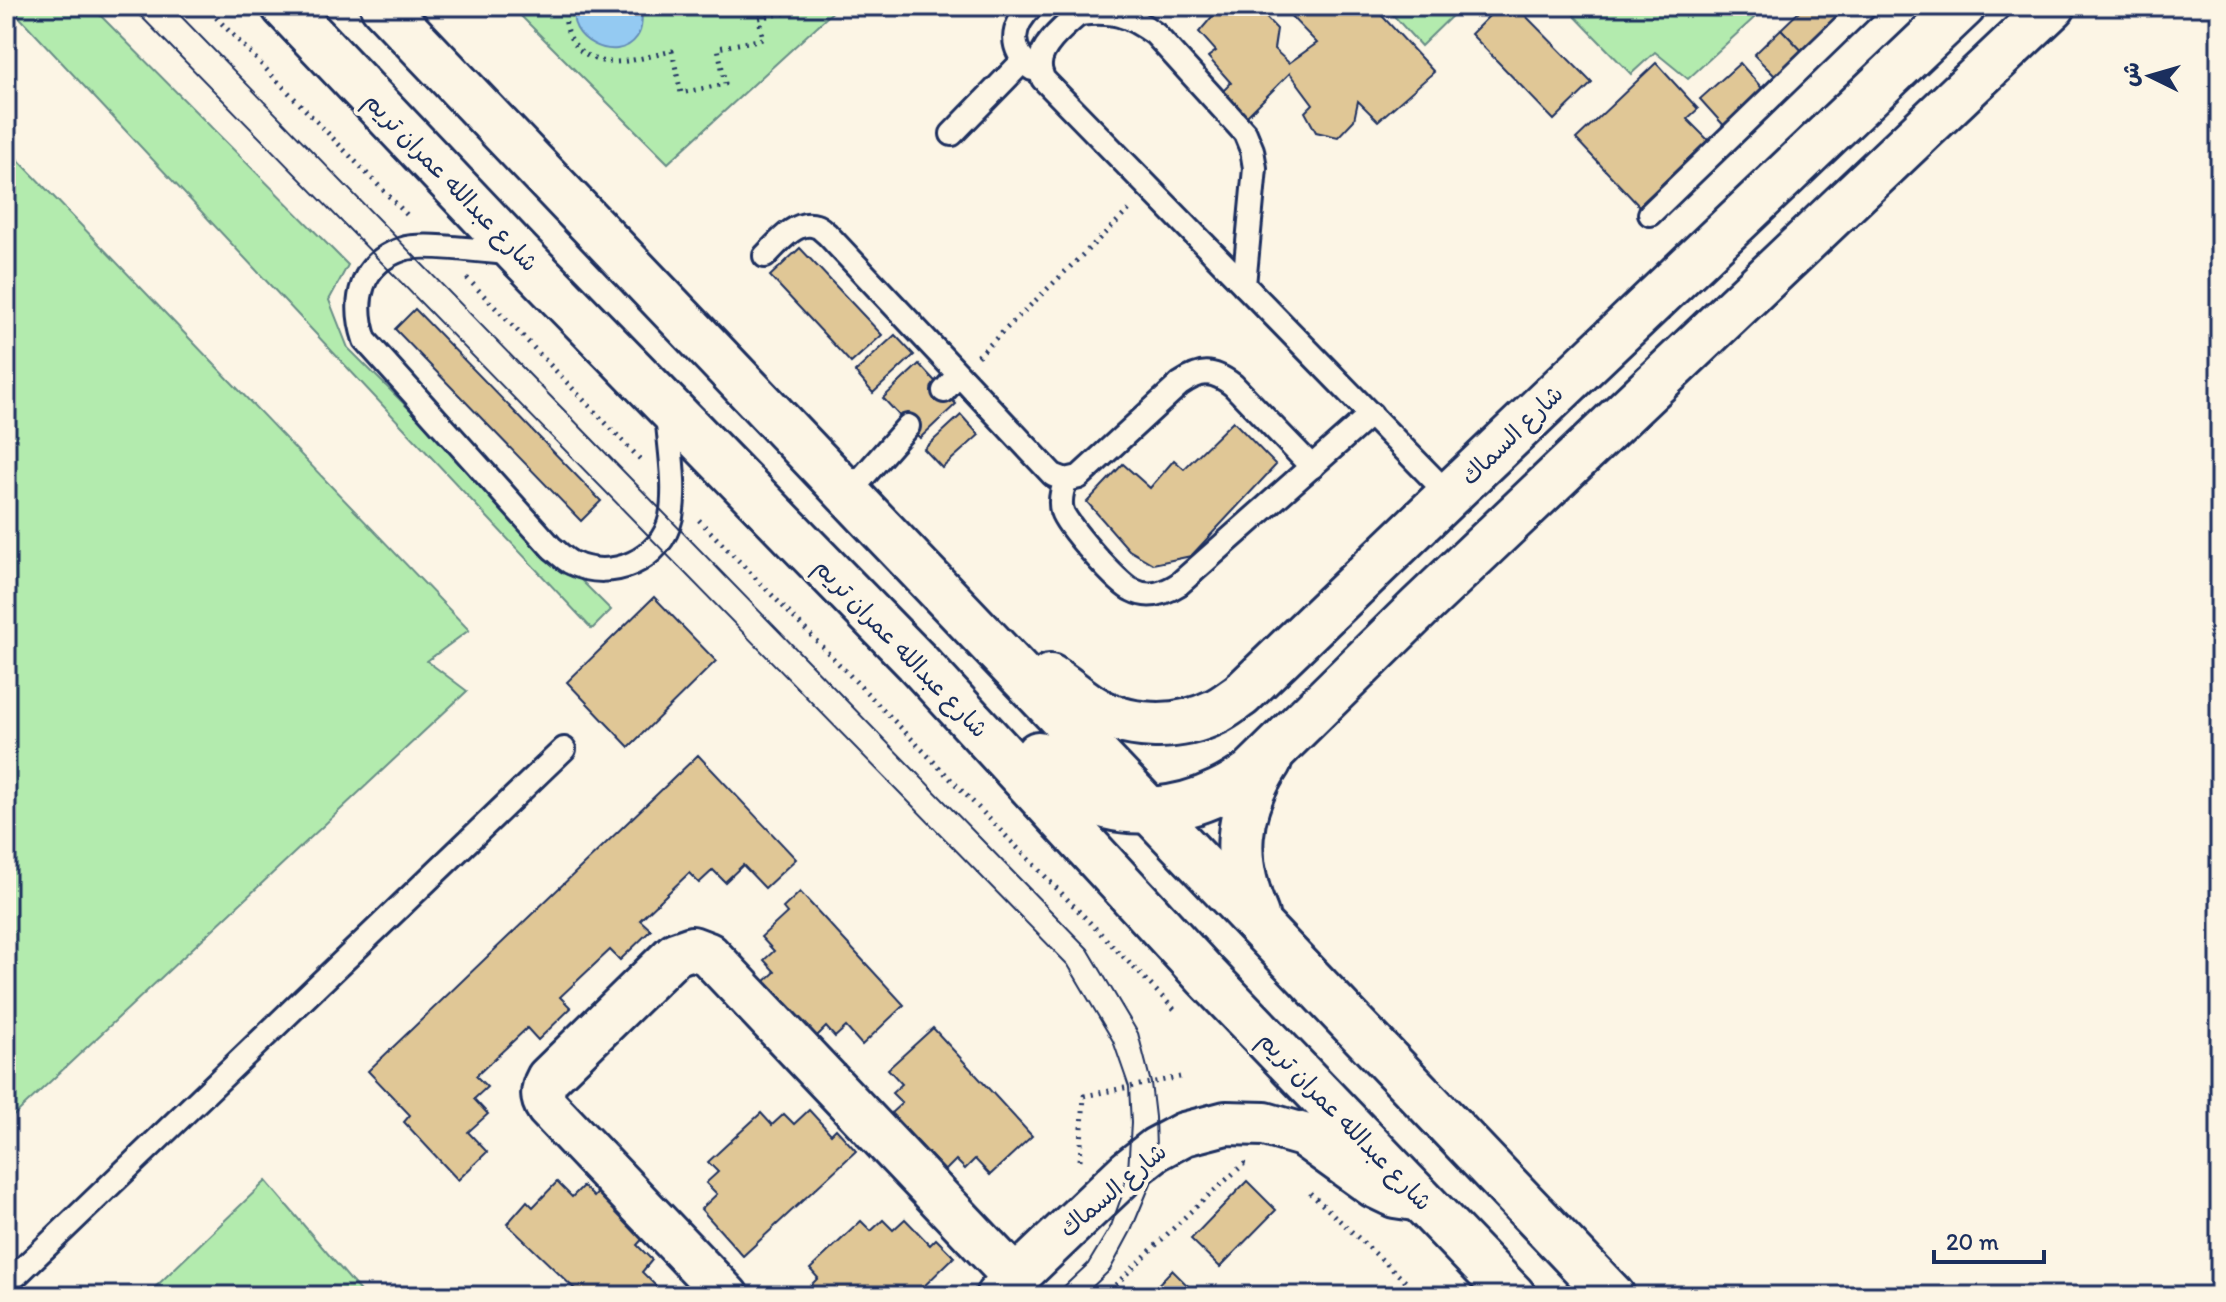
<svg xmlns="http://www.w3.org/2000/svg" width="2226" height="1302" viewBox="0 0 2226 1302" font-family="Itim,'Playpen Sans Arabic',sans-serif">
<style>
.green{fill:#b3ebae;stroke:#678d86;stroke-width:2}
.water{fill:#94caf2;stroke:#648cb7;stroke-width:2}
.building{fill:#e0c796;stroke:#1b2f5e;stroke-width:2}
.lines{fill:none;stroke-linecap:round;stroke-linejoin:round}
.lane-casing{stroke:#1b2f5e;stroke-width:28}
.street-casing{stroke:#1b2f5e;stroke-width:48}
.secondary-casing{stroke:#1b2f5e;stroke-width:50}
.path{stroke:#1b2f5e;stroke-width:5;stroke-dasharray:2 6;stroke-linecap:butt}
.lane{stroke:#fcf5e5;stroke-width:22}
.street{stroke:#fcf5e5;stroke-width:42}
.secondary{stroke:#fcf5e5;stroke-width:44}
.tram{stroke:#1b2f5e;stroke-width:2}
.labels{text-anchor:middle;stroke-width:8;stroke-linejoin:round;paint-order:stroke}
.street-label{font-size:24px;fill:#1b2f5e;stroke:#fcf5e5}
</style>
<rect width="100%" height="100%" fill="#fcf5e5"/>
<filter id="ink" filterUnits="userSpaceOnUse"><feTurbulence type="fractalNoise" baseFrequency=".0125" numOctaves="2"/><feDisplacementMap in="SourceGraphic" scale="16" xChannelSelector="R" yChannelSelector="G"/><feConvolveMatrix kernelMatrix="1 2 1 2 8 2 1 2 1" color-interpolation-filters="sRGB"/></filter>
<g filter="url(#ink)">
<g class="green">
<path d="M9 6H91L348 265 329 300 348 348 611 610 592 629Z"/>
<path d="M511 6H839L668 163Z"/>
<path d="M1385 6H1462L1421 46Z"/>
<path d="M1565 6H1767L1688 79 1655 52 1631 74Z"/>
<path d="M6 147 469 630 427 661 467 691 6 1123Z"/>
<path d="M266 1181 364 1296H146Z"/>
</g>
<path class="water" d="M575 6H641C642 16 643 29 637 37 617 66 563 38 575 6Z"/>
<g class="building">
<path d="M1221 6H1231L1247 18 1258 9 1277 29 1274 49 1289 63 1317 43 1281 6H1373L1434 72 1378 121 1358 101 1354 120 1338 137 1316 132 1305 112 1313 104 1290 73 1238 125 1216 98 1231 83 1208 57 1216 51 1199 32Z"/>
<path d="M1499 6H1516L1592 83 1554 120 1471 34Z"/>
<path d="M1805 6H1856L1806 55 1781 29Z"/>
<path d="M1781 29 1806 55 1780 81 1754 55Z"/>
<path d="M1656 63 1698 109 1687 119 1708 140 1639 206 1576 139Z"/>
<path d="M1740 63 1767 94 1727 129 1700 99Z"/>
<path d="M800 248 882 335 851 363 770 276Z"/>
<path d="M415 309 601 501 581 521 395 329Z"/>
<path d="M895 335 914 355 873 393 855 372Z"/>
<path d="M919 364 956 404 920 438 883 398Z"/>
<path d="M961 415 979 435 942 468 924 449Z"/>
<path d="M1233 421 1276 465 1191 556 1153 564 1129 550 1087 502 1123 464 1150 488 1174 460 1184 469Z"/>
<path d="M654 597 716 661 629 747 567 682Z"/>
<path d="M698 755 796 859 765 888 743 865 725 882 713 870 699 883 689 873 640 920 651 930 620 960 610 950 560 997 571 1008 538 1040 527 1028 476 1076 487 1087 474 1099 488 1114 468 1132 487 1152 458 1180 404 1122 410 1115 368 1071Z"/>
<path d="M800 892 904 1005 862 1045 846 1027 835 1037 826 1027 815 1038 764 982 775 972 764 960 774 951 761 937 787 913 783 908Z"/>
<path d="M933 1028 1032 1136 990 1175 975 1159 965 1169 956 1160 945 1171 891 1113 902 1103 892 1093 902 1084 888 1069Z"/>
<path d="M809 1110 831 1134 836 1129 856 1151 743 1256 701 1209 717 1194 706 1183 718 1172 708 1162 761 1113 772 1125 784 1114 794 1124Z"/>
<path d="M1247 1181 1276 1210 1220 1267 1191 1239Z"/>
<path d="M557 1182 572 1197 583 1186 594 1197 601 1189 648 1233 637 1245 652 1260 642 1272 656 1286 647 1296H582L507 1224 527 1201 533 1207Z"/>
<path d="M905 1219 930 1245 936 1239 954 1257 914 1296H817L809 1287 818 1278 810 1269 861 1221 871 1231 883 1220 893 1230Z"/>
<path d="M1172 1270 1198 1296H1147Z"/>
</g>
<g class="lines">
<defs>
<g id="lane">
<path d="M1032 6C1010 28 1009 48 1032 69"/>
<path d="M1088 6C1073 20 1038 44 1040 67 1040 71 1042 75 1043 79L1449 495"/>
<path d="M1079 14C1112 10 1128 14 1155 34L1245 133 1252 150 1255 168 1244 285"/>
<path d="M952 134 1023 61"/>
<path d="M1650 214 1865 6"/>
<path d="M515 254C491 252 422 242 403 249 360 263 352 301 365 340L552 548C559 553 565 560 572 563 611 582 662 560 671 517 677 483 669 445 667 411"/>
<path d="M765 256C777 244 796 219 816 226 820 227 823 231 827 234L1053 475 1066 480 1079 477 1180 384C1201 370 1212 369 1233 385L1312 467"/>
<path d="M944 391 958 375"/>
<path d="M1066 480C1062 490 1059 500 1062 511 1066 525 1118 584 1132 590 1149 599 1165 593 1179 584L1371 414"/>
<path d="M848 494 908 426"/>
<path d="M6 1285 564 749"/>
</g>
<g id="street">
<path d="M727 1296 548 1108C541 1098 542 1089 548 1078L675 954 692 948 708 954 1015 1278"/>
<path d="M997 1296 1128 1171 1156 1149 1184 1134 1226 1123 1265 1124 1303 1135 1374 1186 1395 1196 1421 1200"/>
</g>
<g id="secondary">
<path d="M284 6 519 254 917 662 1207 977 1513 1296"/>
<path d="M383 6 1612 1296"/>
<path d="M1050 677C1064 686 1076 697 1090 706 1125 729 1177 731 1215 712 1224 708 1232 701 1241 695L1449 495 1963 6"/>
<path d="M1038 754C1052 768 1066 785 1083 796 1122 820 1180 811 1219 792 1230 787 1241 780 1251 773L1419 608 2053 6"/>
<path d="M1256 915C1232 860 1235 812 1269 761"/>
</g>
</defs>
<use href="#lane" class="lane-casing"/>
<use href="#street" class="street-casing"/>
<use href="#secondary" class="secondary-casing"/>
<g class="path">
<path d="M205 6 410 218"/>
<path d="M566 6C561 38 583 64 616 62 635 61 654 55 672 51L681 93 725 84 718 48 763 39 759 18 789 12 788 6"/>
<path d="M467 278 642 461"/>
<path d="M978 356 1132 207"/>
<path d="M699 520 1174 1009"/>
<path d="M1080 1160 1084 1096 1180 1077"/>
<path d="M1310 1193 1421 1296"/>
<path d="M1104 1296 1189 1213 1244 1164 1247 1165"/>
</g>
<use href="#lane" class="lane"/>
<use href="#street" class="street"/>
<use href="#secondary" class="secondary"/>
<g class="tram">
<path d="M131 6 1068 965 1113 1041 1129 1087 1131 1123 1128 1171 1121 1198 1111 1226 1088 1264 1054 1296"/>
<path d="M171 6 1088 949 1138 1033 1151 1083 1155 1117 1156 1149 1151 1183 1131 1231 1110 1270 1083 1296"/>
</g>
</g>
</g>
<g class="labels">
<g class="street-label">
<text transform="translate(451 182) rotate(46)" y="8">شارع عبدالله عمران تريم</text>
<text transform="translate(1512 435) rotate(-44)" y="8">شارع السماك</text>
<text transform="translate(901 648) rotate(46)" y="8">شارع عبدالله عمران تريم</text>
<text transform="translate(1345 1121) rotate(46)" y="8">شارع عبدالله عمران تريم</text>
<text transform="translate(1113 1190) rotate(-40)" y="8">شارع السماك</text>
</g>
</g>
<rect width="2226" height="1302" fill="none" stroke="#fcf5e5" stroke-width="32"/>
<rect x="16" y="16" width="2194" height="1270" fill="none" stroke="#1b2f5e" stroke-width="3" filter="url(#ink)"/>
<g transform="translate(2150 76) rotate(275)" stroke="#fcf5e5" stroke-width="6" paint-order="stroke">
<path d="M0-6L14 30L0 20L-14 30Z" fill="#1b2f5e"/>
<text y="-12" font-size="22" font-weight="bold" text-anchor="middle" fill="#1b2f5e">ش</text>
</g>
<path d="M1934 1250v12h110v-12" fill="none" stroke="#1b2f5e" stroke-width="4"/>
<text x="1946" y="1250" font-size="24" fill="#1b2f5e" stroke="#fcf5e5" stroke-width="6" paint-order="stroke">20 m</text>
</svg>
